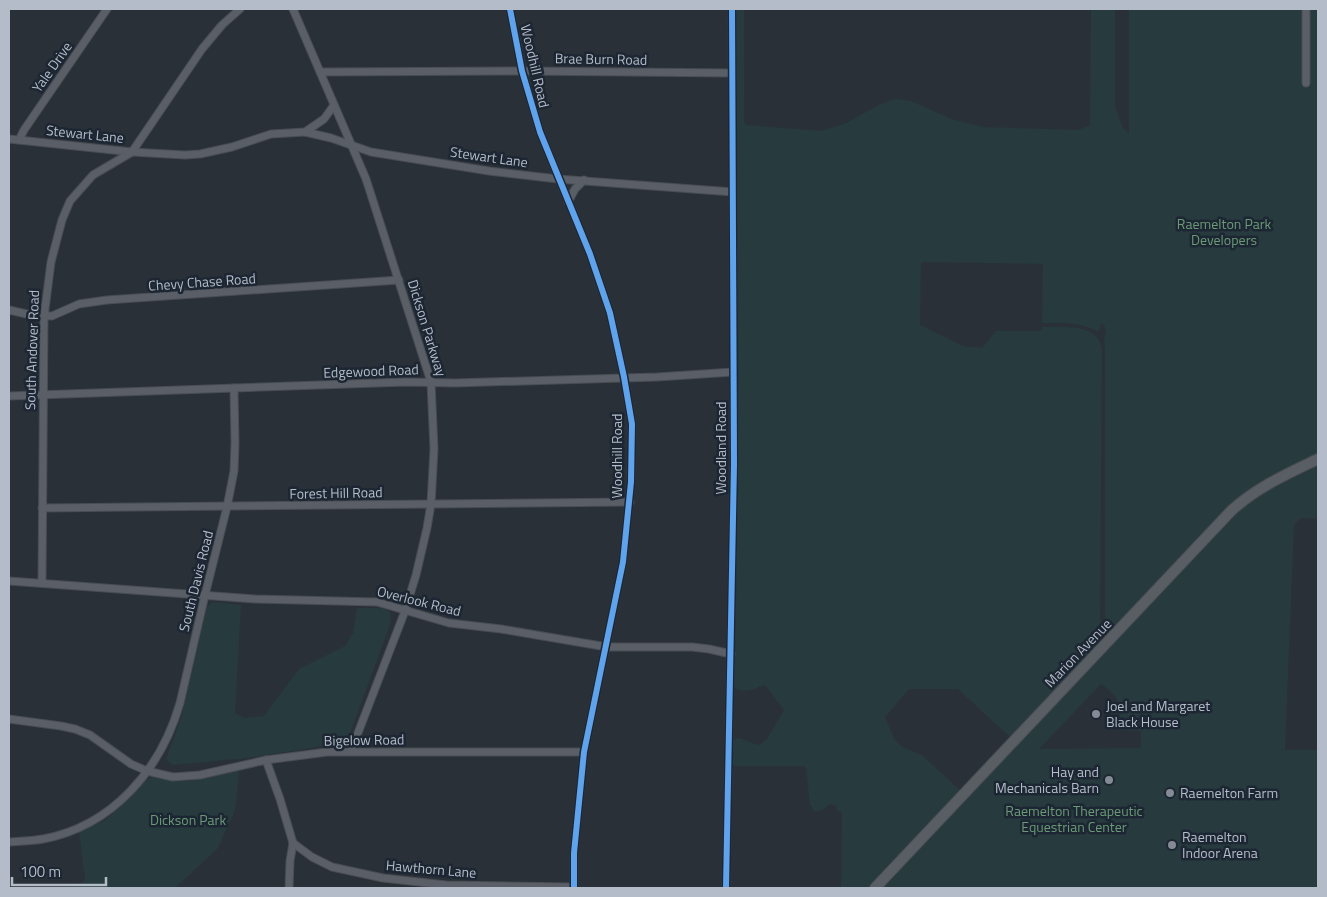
<svg xmlns="http://www.w3.org/2000/svg" width="1327" height="897" viewBox="0 0 1327 897" font-family="'Titillium Web',sans-serif">
<style>
.green{fill:#273a3e;fill-rule:evenodd}
.lines{fill:none;stroke-linecap:round;stroke-linejoin:round}
.street-casing{stroke:#484c53;stroke-width:9}
.secondary-casing{stroke:#484c53;stroke-width:12}
.street{stroke:#5a5e66;stroke-width:7}
.secondary{stroke:#595d64;stroke-width:10}
.cycleway-casing{stroke:#1d2633;stroke-width:9}
.cycleway{stroke:#60a3ed;stroke-width:6}
.poi-dot{fill:#848b96;stroke:#1d2633;stroke-width:2}
.labels{text-anchor:middle;stroke-width:5;stroke-linejoin:round;paint-order:stroke}
.street-label{font-size:14px;fill:#b4bcc9;stroke:#1d2633}
.park-label{font-size:14px;fill:#6b9a76;stroke:#1d2633}
.poi-label{font-size:14px;fill:#b4bcc9;stroke:#1d2633;text-anchor:start}
</style>
<rect width="100%" height="100%" fill="#2a3038"/>
<g class="green">
<path d="M735 9H744V122L746 125 821 131 844 124 879 105 895 99 911 101 954 120 983 127 1078 130 1090 125 1091 9H1115V107L1123 128 1129 134V9H1318V456L1269 479 1112 633 1105 632V350L1104 340 1106 332 1104 325 1101 324 1100 329 1097 331C1080 322 1062 323 1042 323L1043 264 921 262 920 325 963 346 982 348 996 331H1042V327C1064 328 1101 322 1102 352L1100 629 1104 642 1012 739 958 689H909L885 717 895 740 902 747 922 755 962 792 871 888H841L842 813 838 811 835 805 830 804 822 810 815 812 810 805 806 768 804 766H735L732 763 733 740 739 738 758 745 762 743 767 739 784 710 765 685C756 688 741 696 734 686 739 503 739 320 737 137L735 136Z"/>
<path d="M1318 463V519L1301 518 1295 523 1294 526 1285 750H1318V888H879L1225 522 1252 498ZM1101 684C1124 701 1120 704 1119 730L1141 731V748L1039 749Z"/>
<path d="M212 602 241 605 235 713 244 718 264 716 299 669 345 646 353 633 357 608H382L390 612 391 622 348 739 337 744 246 758 173 765 166 760 182 715 207 607Z"/>
<path d="M239 771 235 810 218 848 175 888H76L85 880 79 831 104 821 126 802 145 781 153 777 186 781Z"/>
</g>
<g class="lines">
<defs>
<g id="street">
<path d="M293 9 366 179 431 382 434 449 431 504 427 528 416 575 405 611 351 751"/>
<path d="M510 9 522 71 540 132 590 254 610 313 624 377 632 424 631 482 623 562 584 752 574 853V888"/>
<path d="M320 72 522 71 732 73"/>
<path d="M1306 83V9"/>
<path d="M305 132 331 138 371 152 489 171 558 179 733 192"/>
<path d="M9 139 132 152 185 155 200 154 232 147 271 134 305 132 324 119 334 105"/>
<path d="M19 140 24 130 107 9"/>
<path d="M568 202 575 189 584 180"/>
<path d="M9 310 31 315 52 316 79 304 107 300 399 280"/>
<path d="M9 396 406 382 455 383 657 377 733 372"/>
<path d="M42 508 630 502"/>
<path d="M9 581 255 599 377 602 449 623 501 629 607 647H692L709 649 731 654"/>
<path d="M42 583 44 317 51 262 62 220 70 201 93 175 132 152 202 49 222 25 240 9"/>
<path d="M9 719 61 726 75 729 90 735 131 764 147 771 173 777 200 775 266 760 327 752H584"/>
<path d="M266 760 280 799 293 843 290 861 289 888"/>
<path d="M9 842C20 841 32 841 43 839 113 826 161 769 180 703L205 595 227 507 234 471 235 443 234 388"/>
<path d="M293 843 312 857 332 867 383 878 446 885 574 887"/>
<path d="M726 888 734 464 732 9"/>
</g>
<path id="secondary" d="M875 888 1231 511C1257 487 1287 474 1318 459"/>
</defs>
<use href="#street" class="street-casing"/>
<use href="#secondary" class="secondary-casing"/>
<use href="#street" class="street"/>
<use href="#secondary" class="secondary"/>
<defs>
<g id="cycleway">
<path d="M510 9 522 71 540 132 590 254 610 313 624 377 632 424 631 482 623 562 584 752 574 853V888"/>
<path d="M726 888 734 464 732 9"/>
</g>
</defs>
<use href="#cycleway" class="cycleway-casing"/>
<use href="#cycleway" class="cycleway"/>
</g>
<g class="poi-dot">
<circle cx="1096" cy="714" r="5"/>
<circle cx="1109" cy="780" r="5"/>
<circle cx="1170" cy="793" r="5"/>
<circle cx="1172" cy="845" r="5"/>
</g>
<g class="labels">
<g class="street-label">
<text transform="translate(601 59) rotate(1)" y="5">Brae Burn Road</text>
<text transform="translate(535 66) rotate(77)" y="5">Woodhill Road</text>
<text transform="translate(52 67) rotate(-55)" y="5">Yale Drive</text>
<text transform="translate(85 134) rotate(6)" y="5">Stewart Lane</text>
<text transform="translate(489 157) rotate(8)" y="5">Stewart Lane</text>
<text transform="translate(202 282) rotate(-4)" y="5">Chevy Chase Road</text>
<text transform="translate(427 328) rotate(73)" y="5">Dickson Parkway</text>
<text transform="translate(32 350) rotate(-88)" y="5">South Andover Road</text>
<text transform="translate(371 371) rotate(-2)" y="5">Edgewood Road</text>
<text transform="translate(721 448) rotate(-90)" y="5">Woodland Road</text>
<text transform="translate(617 456) rotate(-90)" y="5">Woodhill Road</text>
<text transform="translate(336 493) rotate(-1)" y="5">Forest Hill Road</text>
<text transform="translate(196 581) rotate(-76)" y="5">South Davis Road</text>
<text transform="translate(419 601) rotate(14)" y="5">Overlook Road</text>
<text transform="translate(1078 653) rotate(-46)" y="5">Marion Avenue</text>
<text transform="translate(364 740) rotate(-1)" y="5">Bigelow Road</text>
<text transform="translate(431 869) rotate(5)" y="5">Hawthorn Lane</text>
</g>
<g class="park-label">
<text x="1224" y="229">Raemelton Park<tspan x="1224" dy="16">Developers</tspan></text>
<text x="1074" y="816">Raemelton Therapeutic<tspan x="1074" dy="16">Equestrian Center</tspan></text>
<text x="188" y="825">Dickson Park</text>
</g>
<g class="poi-label">
<text x="1106" y="711">Joel and Margaret<tspan x="1106" dy="16">Black House</tspan></text>
<text x="1099" y="777" text-anchor="end">Hay and<tspan x="1099" dy="16">Mechanicals Barn</tspan></text>
<text x="1180" y="798">Raemelton Farm</text>
<text x="1182" y="842">Raemelton<tspan x="1182" dy="16">Indoor Arena</tspan></text>
</g>
</g>
<rect width="1327" height="897" fill="none" stroke="#b4bcc9" stroke-width="20"/>
<path d="M12 877v8h94v-8" fill="none" stroke="#b4bcc9" stroke-width="2.5"/>
<text x="20" y="877" font-size="15" fill="#b4bcc9" stroke="#1d2633" stroke-width="4" paint-order="stroke">100 m</text>
</svg>
